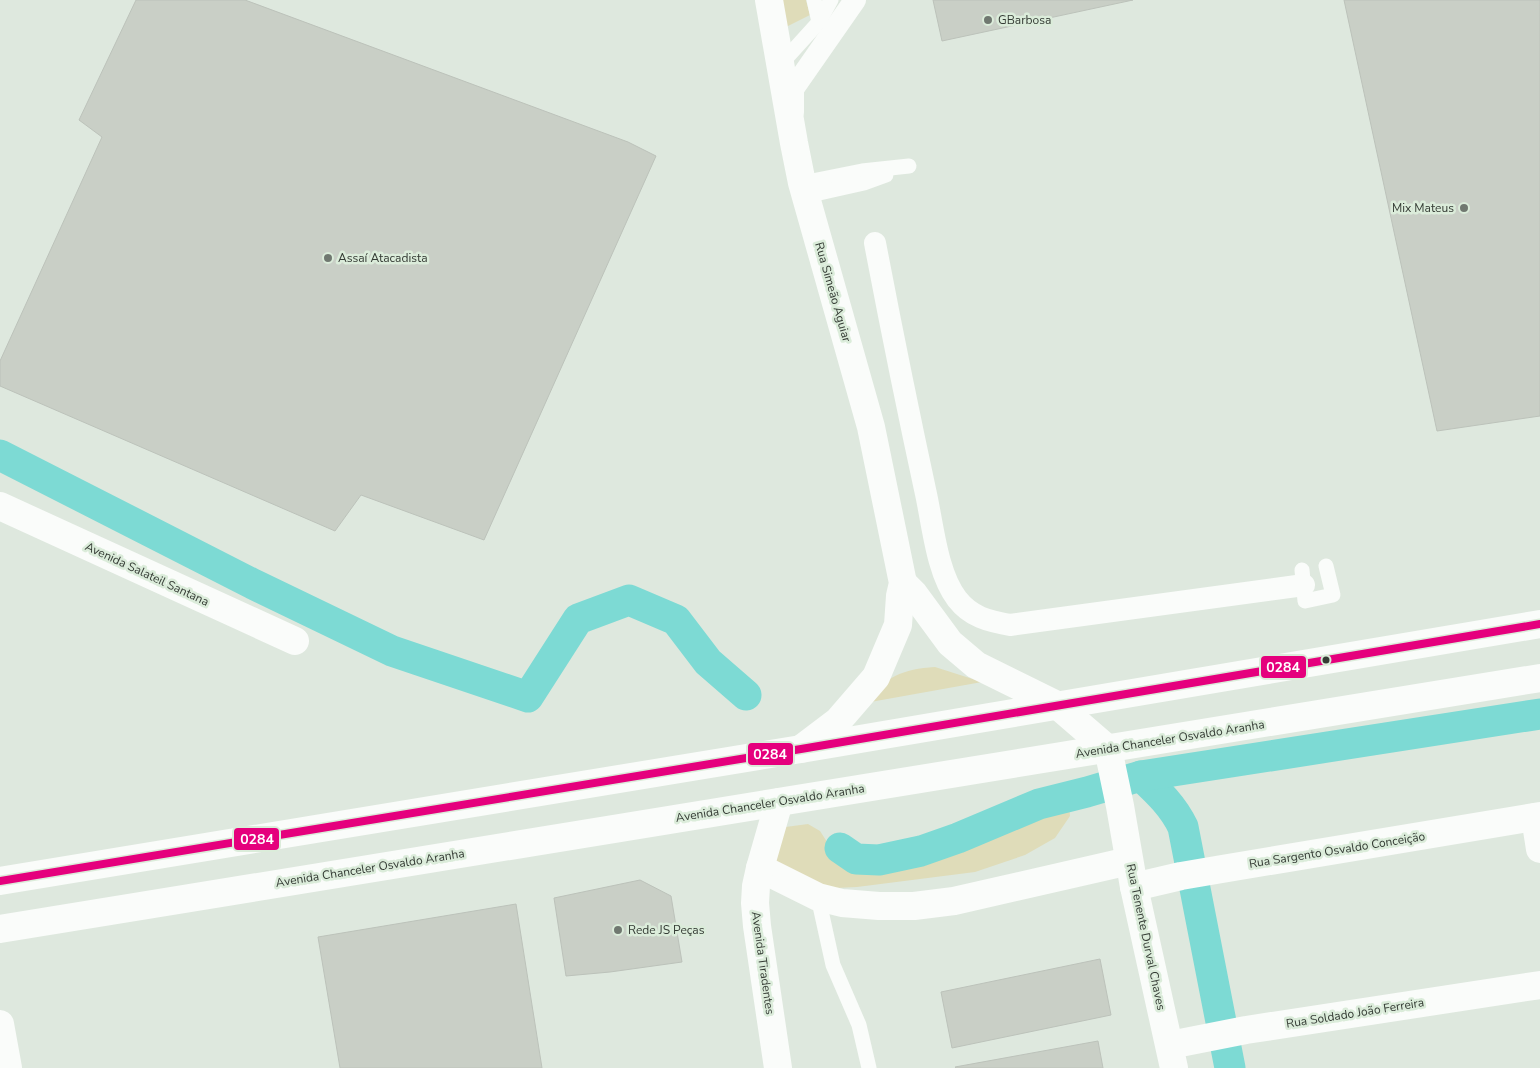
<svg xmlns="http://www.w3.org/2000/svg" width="1540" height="1068" viewBox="0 0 1540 1068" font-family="'Nunito Sans',sans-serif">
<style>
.green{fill:#dfdcb9}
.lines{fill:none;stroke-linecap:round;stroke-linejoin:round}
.canal{stroke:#7ddad4;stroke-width:31}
.building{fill:#c9cfc6;stroke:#bcc2ba}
.service{stroke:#fafcfa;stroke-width:15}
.pedestrian{stroke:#fafcfa;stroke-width:22}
.minor{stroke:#fafcfa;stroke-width:28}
.tertiary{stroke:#fafcfa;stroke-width:28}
.secondary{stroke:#fafcfa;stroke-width:28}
.bus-1-casing{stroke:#dbecda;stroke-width:11}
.bus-1{stroke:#e5007d;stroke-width:8}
.poi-dot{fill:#707870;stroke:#dbecda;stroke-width:2}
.bus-dot{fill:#343b34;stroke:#dbecda;stroke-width:2}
.labels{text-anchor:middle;stroke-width:5;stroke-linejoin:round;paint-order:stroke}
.poi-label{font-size:12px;fill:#343b34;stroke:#dbecda;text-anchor:start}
.street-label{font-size:12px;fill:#343b34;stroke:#dbecda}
.line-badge{stroke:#dbecda;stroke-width:2}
.badge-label{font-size:14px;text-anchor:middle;font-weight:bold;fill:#fff}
</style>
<rect width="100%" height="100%" fill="#dee8de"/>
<g class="green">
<path d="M778 0H806L810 15 784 28Z"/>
<path d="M935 667 982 682 865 703C884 677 903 669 935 667Z"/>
<path d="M1069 803 1070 816 1055 838 1025 855 975 872 857 887 813 889 784 884 765 835 778 828 808 824 820 831 829 845 842 859 870 872 923 862 953 853 1053 807Z"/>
</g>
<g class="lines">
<g class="canal">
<path d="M0 455 253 584 392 651 528 697 578 619 629 600 676 620 708 662 746 695"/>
<path d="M1141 776C1158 792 1173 806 1183 827L1230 1068"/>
<path d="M840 848 856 859 879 860 921 851 958 838 1039 804 1087 792 1141 776 1540 714"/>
</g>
</g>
<g class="building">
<path d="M136 0H245L628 142 656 156 484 540 361 495 335 531 0 386V361L102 137 79 120Z"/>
<path d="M933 0H1133L942 41Z"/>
<path d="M1344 0H1540V416L1437 431Z"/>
<path d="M640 880 671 896 682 962 610 972 566 976 554 898Z"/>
<path d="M516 904 542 1068H340L318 937Z"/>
<path d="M1100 959 1111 1015 952 1048 941 992Z"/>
<path d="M1098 1041 1103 1068H956L955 1067Z"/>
</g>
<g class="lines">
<g class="service">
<path d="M819 22 831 0"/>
<path d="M780 65 819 22 814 0"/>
<path d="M802 183 862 171 909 166"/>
<path d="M806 196 864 183 886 175"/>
<path d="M1302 570 1305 601 1333 595 1326 566"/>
<path d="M818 897 833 965 859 1025 869 1068"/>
</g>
<g class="pedestrian">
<path d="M793 112V89L855 0"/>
<path d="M875 243C891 327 908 411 926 494 933 526 937 573 957 599 971 617 988 621 1010 625L1304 585"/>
</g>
<g class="minor">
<path d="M0 506 295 641"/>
<path d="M1535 817 1540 849"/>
<path d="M1134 887 1181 876 1222 869 1540 816"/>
<path d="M0 1024 8 1068"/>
<path d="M1170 1045 1246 1030 1540 985"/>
</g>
<g class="tertiary">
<path d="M769 0 794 143 802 183 871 427 903 583 900 596 898 625 876 677 838 721 801 749"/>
<path d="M903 583 914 594 950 643 976 665 1057 705 1108 749 1120 806 1134 887 1174 1068"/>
<path d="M760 868 818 897 842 903 879 906H914L954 901 1129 861"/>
<path d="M778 1068 757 926 755 903 756 886 760 868 779 802"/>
</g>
<g class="secondary">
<path d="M0 881 801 749 1540 624"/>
<path d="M0 929 1540 678"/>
</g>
<defs>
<path id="bus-1" d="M0 881 801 749 1540 624"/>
</defs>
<use href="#bus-1" class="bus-1-casing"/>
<use href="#bus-1" class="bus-1"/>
</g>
<g class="poi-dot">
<circle cx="988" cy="20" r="5"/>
<circle cx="1464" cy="208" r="5"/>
<circle cx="328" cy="258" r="5"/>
<circle cx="618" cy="930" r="5"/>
</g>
<circle class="bus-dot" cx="1326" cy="660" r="4.5"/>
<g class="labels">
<g class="poi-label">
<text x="998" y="24">GBarbosa</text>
<text x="1454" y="212" text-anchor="end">Mix Mateus</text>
<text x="338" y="262">Assaí Atacadista</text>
<text x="628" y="934">Rede JS Peças</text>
</g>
<g class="street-label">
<text transform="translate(833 292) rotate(74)" y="4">Rua Simeão Aguiar</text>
<text transform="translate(147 574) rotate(25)" y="4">Avenida Salateil Santana</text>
<text transform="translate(1170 739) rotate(-9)" y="4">Avenida Chanceler Osvaldo Aranha</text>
<text transform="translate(770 803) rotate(-9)" y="4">Avenida Chanceler Osvaldo Aranha</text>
<text transform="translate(1337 850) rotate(-9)" y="4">Rua Sargento Osvaldo Conceição</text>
<text transform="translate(370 868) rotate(-9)" y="4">Avenida Chanceler Osvaldo Aranha</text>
<text transform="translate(1146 937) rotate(78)" y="4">Rua Tenente Durval Chaves</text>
<text transform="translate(763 963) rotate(82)" y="4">Avenida Tiradentes</text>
<text transform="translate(1355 1013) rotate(-9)" y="4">Rua Soldado João Ferreira</text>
</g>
</g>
<g class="line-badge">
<rect x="1260" y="655" width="47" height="24" rx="5" fill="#e5007d"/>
<rect x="747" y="742" width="47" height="24" rx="5" fill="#e5007d"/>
<rect x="233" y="827" width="47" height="24" rx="5" fill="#e5007d"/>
</g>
<g class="badge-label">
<text x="1283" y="672">0284</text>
<text x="770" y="759">0284</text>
<text x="257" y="844">0284</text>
</g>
</svg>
